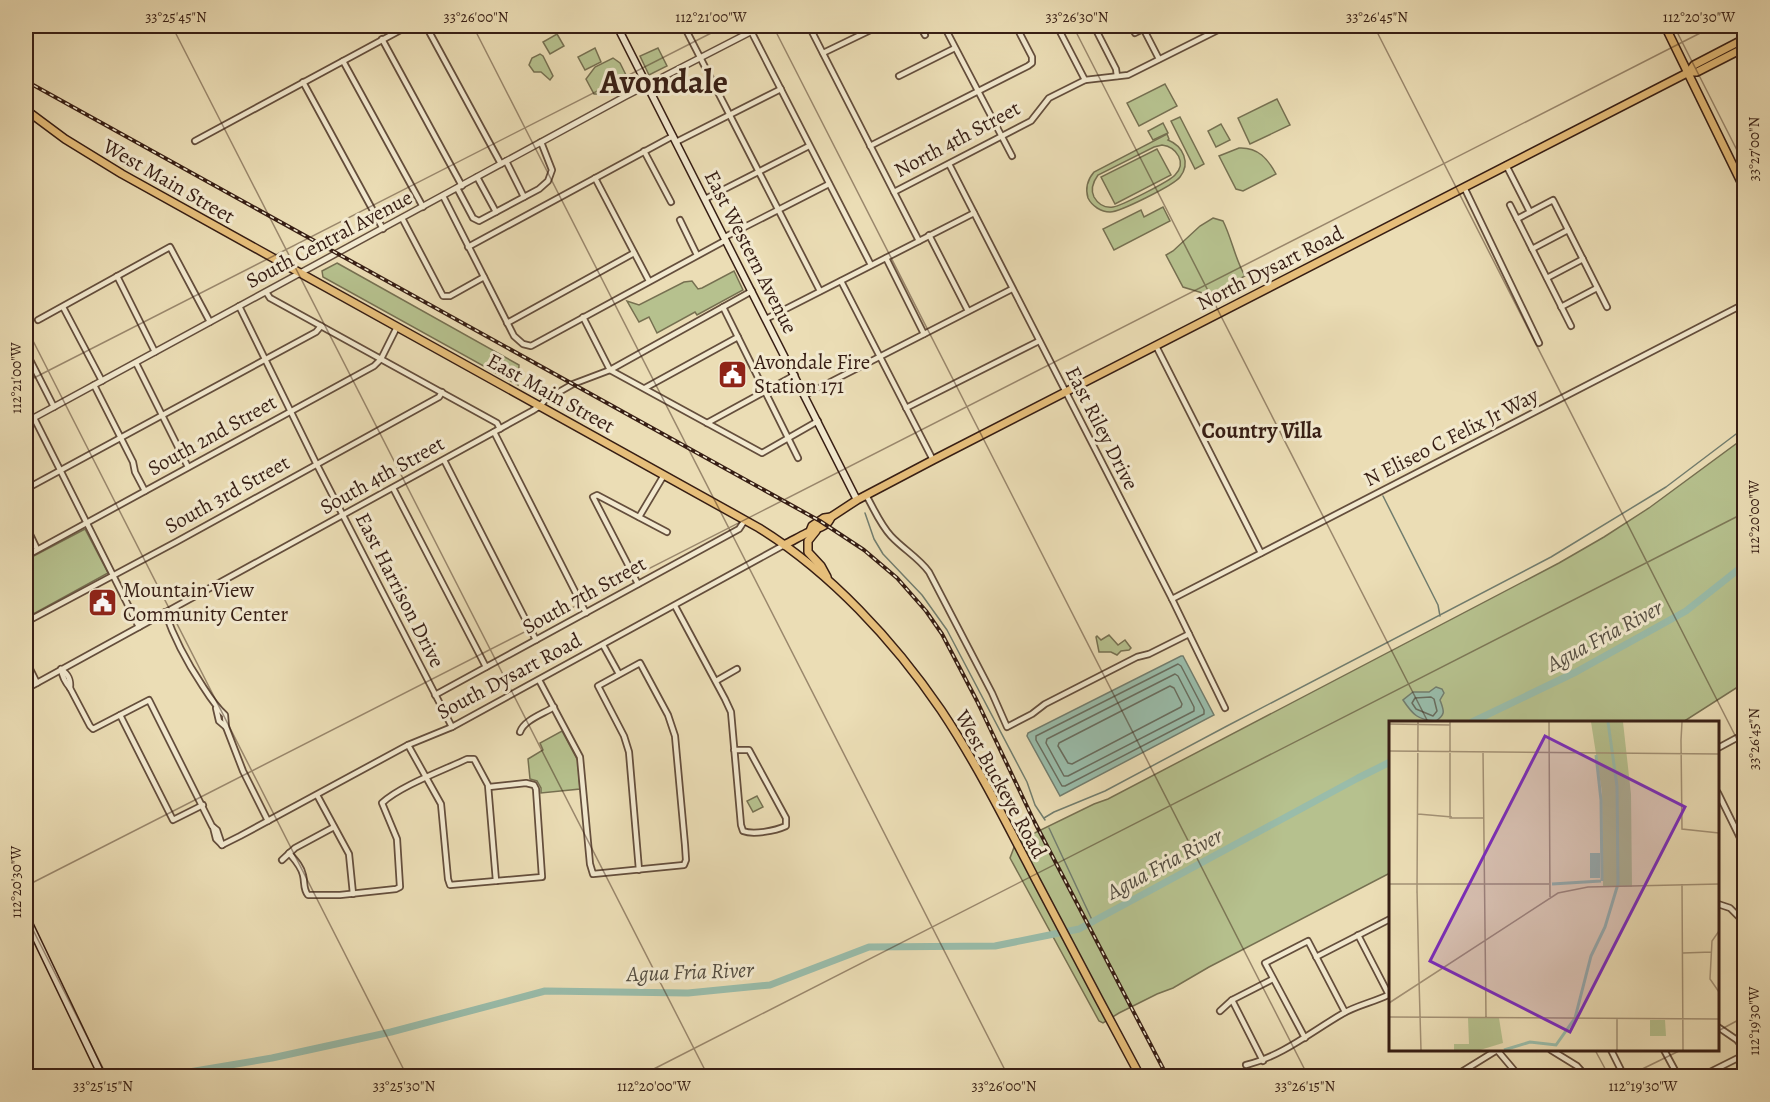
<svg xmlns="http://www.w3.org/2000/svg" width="1770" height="1102" viewBox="0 0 1770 1102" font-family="Alegreya,serif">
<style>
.green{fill:#b6c18e;stroke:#767051;stroke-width:1.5;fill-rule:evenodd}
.water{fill:#99bcaa;stroke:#727d6e;stroke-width:1.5}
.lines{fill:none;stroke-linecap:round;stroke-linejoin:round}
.shore{stroke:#686d5f;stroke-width:1.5}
.stream{stroke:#727d6e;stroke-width:1.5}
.river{stroke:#99bcaa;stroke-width:7}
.minor-casing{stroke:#644e3c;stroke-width:8}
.tertiary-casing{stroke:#644e3c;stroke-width:8}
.secondary-casing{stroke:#371e14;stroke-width:9}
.primary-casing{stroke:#371e14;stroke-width:10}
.minor{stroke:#f2e9cf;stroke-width:4.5}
.tertiary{stroke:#f2e9cf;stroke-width:5}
.secondary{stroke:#f2e9cf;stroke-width:6}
.primary{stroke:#e6be7a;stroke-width:7}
.rail-casing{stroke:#371e14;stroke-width:4}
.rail{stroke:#f2e9cf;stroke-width:1.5;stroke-dasharray:4.5;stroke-linecap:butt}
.ticks{fill:none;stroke:#371e14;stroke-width:1.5;stroke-opacity:0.45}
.labels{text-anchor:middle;stroke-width:6;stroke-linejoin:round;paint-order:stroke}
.street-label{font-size:21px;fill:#371e14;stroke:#f2e9cf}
.poi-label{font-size:21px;fill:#371e14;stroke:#f2e9cf;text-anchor:start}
.neighbourhood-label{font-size:22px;font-weight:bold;fill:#371e14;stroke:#f2e9cf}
.water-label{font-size:22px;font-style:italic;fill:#544d41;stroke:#f2e9cf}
.town-label{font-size:33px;font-weight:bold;fill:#371e14;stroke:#f2e9cf}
.inset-river{fill:none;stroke:#99bcaa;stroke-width:3}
.inset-road{fill:none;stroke:#a39175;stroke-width:1.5}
.view{fill:#7b2cbf;fill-opacity:0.15;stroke:#7b2cbf;stroke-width:3}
.inset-edge{fill:none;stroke:#371e14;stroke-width:3}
.neatline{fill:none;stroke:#371e14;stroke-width:2}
.ticks-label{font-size:15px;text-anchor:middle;fill:#371e14}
</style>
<rect width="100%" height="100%" fill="#ebddb5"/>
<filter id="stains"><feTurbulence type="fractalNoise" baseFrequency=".00333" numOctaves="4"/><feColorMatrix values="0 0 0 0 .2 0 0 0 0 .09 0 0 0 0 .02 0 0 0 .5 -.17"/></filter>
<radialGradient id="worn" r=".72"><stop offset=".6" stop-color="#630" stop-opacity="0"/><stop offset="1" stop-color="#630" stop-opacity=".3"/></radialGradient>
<g class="green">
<path d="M557 34 564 46 550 54 543 42Z"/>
<path d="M595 48 601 62 585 70 578 57Z"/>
<path d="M658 48 667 66 649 75 640 56Z"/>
<path d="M540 54 543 56 553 76 550 80 541 72H534L529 65 532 58Z"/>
<path d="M613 58 620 63 627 77 626 82 606 94H594L586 79 595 67Z"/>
<path d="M1165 84 1177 106 1139 126 1127 103Z"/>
<path d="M1277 99 1290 125 1250 144 1238 118Z"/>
<path d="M1180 117 1204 164 1195 169 1171 121Z"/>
<path d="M1163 123 1168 133 1153 140 1148 131Z"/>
<path d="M1221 124 1230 140 1216 147 1208 131Z"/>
<path d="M1167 134 1169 139 1168 140C1183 146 1191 163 1180 177 1174 185 1120 212 1110 212 1101 212 1092 206 1088 198 1085 188 1088 179 1094 172ZM1162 145C1177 147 1187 163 1175 175 1170 181 1121 206 1113 207 1105 208 1098 204 1094 197 1090 189 1093 182 1098 175L1154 147Z"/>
<path d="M1239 148C1258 147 1268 159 1276 174L1243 191 1236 189 1219 156Z"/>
<path d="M1157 149 1171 175 1115 204 1101 177Z"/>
<path d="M1163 207 1170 221 1114 250 1103 229 1141 210 1144 217Z"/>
<path d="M1213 218 1223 221C1232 239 1235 259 1245 276L1209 295 1183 287 1166 255 1173 251 1200 226Z"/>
<path d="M337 263 519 365 518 385 323 277 322 271Z"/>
<path d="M734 271 743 290 697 315 695 312 657 333 649 317 639 322 627 301 639 305 684 282 692 281 698 289 702 288Z"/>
<path d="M1744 438V683L1683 722H1390V873L1209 967 1173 988 1157 994 1119 1013 1103 1023 1099 1021 1010 858 1016 842 1094 804 1108 799 1559 563 1604 537 1649 508Z"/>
<path d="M85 529 108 573 26 618V560Z"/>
<path d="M1109 635 1118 645 1125 640 1131 648 1129 650 1121 651 1117 655 1111 652H1099L1096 637 1097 636 1101 640Z"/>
<path d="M562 731 578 761 580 789 541 793V788L537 781 530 779 528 759 543 750 540 743Z"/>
<path d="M757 796 763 807 753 812 747 801Z"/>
</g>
<g class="water">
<path d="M1181 656H1183L1214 715 1060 796 1027 736 1028 733Z"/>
<path d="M1436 687 1442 689 1444 693 1440 700C1444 711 1446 714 1436 721 1418 720 1413 715 1403 700L1413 692H1429Z"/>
</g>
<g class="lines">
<g class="shore">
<path d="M1178 664 1181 666 1204 710V714L1065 786H1062L1036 740V736Z"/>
<path d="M1175 674 1178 676 1194 707V711L1068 776H1064L1046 743 1047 739Z"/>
<path d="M1170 686 1174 688 1182 704 1181 707 1072 764 1068 763 1058 746 1059 743Z"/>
<path d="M1431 697 1434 699 1437 711 1433 716 1416 709 1412 703 1415 698Z"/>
</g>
<g class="stream">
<path d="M1383 496 1438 605 1440 616"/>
<path d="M865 513 874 539 883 554 922 595 947 630 1027 782 1035 805 1045 820"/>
<path d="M1044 818 1054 812 1105 791 1227 726 1551 557 1666 487 1744 428"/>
<path d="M1049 828 1093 922"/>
</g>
<g class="river">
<path d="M1472 722 1576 672 1686 611 1744 565"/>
<path d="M165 1076 272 1058 391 1032 545 991 688 993 770 985 869 947 995 946 1079 929 1358 778 1390 762"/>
</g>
<defs>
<g id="minor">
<path d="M426 26 501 164"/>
<path d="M684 26 820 291"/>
<path d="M809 26 919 241"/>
<path d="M920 26 925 35"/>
<path d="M944 26 1012 156"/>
<path d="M1057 26 1085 80"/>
<path d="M1094 26 1116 69 1117 76"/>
<path d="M1131 26 1135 33 1143 29"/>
<path d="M1142 26 1159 59"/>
<path d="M751 31 871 265"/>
<path d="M382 39 462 186"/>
<path d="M823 53 879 26"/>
<path d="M343 61 423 207"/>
<path d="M899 76 955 48"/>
<path d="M303 82 383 229"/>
<path d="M195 141 408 26"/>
<path d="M676 142 781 89"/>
<path d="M870 146 1028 66 1032 63V57L1016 26"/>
<path d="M644 151 671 202"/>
<path d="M506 161 524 197"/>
<path d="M949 164 1172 599 1225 708"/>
<path d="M1506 165 1530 212"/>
<path d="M477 177 496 212"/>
<path d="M595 178 649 281"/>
<path d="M1464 187 1539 343"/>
<path d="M457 188 473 218 479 221 539 189 548 181 552 170 541 142"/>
<path d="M894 192 1031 121 1049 98 1085 80 1128 75 1226 26"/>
<path d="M443 196 514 336 523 344 531 346 726 240"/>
<path d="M705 199 809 146"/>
<path d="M1510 205 1571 326"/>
<path d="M402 218 443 296H450L484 277"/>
<path d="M1517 219 1553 200 1607 307"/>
<path d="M680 220 697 255"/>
<path d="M929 235 968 311"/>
<path d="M725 237 829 184"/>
<path d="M468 247 673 136"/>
<path d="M1532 249 1568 230"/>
<path d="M886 258 924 334"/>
<path d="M117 276 155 352"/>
<path d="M1547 278 1583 259"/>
<path d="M841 281 933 460"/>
<path d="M266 292 270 298 497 423 500 429"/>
<path d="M239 306 316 463 452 727"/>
<path d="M63 307 102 381"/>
<path d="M723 307 798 458"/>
<path d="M1561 307 1597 288"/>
<path d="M583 317 610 370 762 453 818 421"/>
<path d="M766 319 974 213"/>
<path d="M38 320 170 247 210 322"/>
<path d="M507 323 634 253"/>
<path d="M1156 346 1261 553"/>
<path d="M26 352 54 407"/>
<path d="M136 363 188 467"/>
<path d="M94 385 133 462 135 472 145 491"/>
<path d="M645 388 738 337"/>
<path d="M805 395 1012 289"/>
<path d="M906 408 1039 341"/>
<path d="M34 418 139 627"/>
<path d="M707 423 795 375"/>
<path d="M494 432 586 613"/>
<path d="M444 460 536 640"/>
<path d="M393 488 486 667"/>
<path d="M26 489 316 332 321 326"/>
<path d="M866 495C874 509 880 524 891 536 903 549 919 558 929 572L992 693 1007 727 1032 714 1045 704 1137 657 1149 654 1189 634"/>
<path d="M639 517 664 475"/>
<path d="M26 526 37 549"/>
<path d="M26 556 374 366 381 359 397 327"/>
<path d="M638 584 593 497 597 495 667 532"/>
<path d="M1172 599 1744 304"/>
<path d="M675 606 725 699 731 712 741 825 743 831C753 835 775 831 786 826V818L749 750H734"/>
<path d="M165 612C174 638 186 661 202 685 209 696 215 706 225 715L226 727 243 771 268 821"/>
<path d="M26 622 176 542 439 397 442 392"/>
<path d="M603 645 619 674"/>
<path d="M26 661 37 683"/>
<path d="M61 669C62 676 65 682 70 688L90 726 93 729 149 700 212 826 217 830 222 845"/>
<path d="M61 669C68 674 71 679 70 688"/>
<path d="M539 680 580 757 590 864 593 874 684 865 686 860 685 845 675 736 668 715 640 663 598 686 624 736 629 752 639 870"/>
<path d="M716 681 737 669"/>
<path d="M26 689 532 411 540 406 545 400 573 384 610 370 752 291"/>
<path d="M435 695 739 529 745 520"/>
<path d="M216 708 219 721 226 727"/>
<path d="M120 715 173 820 203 805"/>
<path d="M520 732C524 720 543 714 554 707"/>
<path d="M408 745 441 804 448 879 450 885 542 877 536 789 534 785 526 783 489 787"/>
<path d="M1718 748 1744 734"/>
<path d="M1718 793 1744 846"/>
<path d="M317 795 349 854 353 894"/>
<path d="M213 827 216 839 222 845"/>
<path d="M222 845 240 836 408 745 452 727 784 545"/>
<path d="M289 853C295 860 301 866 303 875 305 883 303 889 308 895H340L396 889 400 887 397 839 382 803C400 786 444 770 467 759H474L488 785 496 881"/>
<path d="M282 860 295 848 334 827"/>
<path d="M1718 904 1730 908 1744 922"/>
<path d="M1358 935 1389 995"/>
<path d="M1316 957 1390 919"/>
<path d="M1232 1000 1263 1061"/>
<path d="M1220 1011 1232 1000 1273 979"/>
<path d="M1718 1027 1737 1040 1744 1049"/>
<path d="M1305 1038 1265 963 1308 941 1345 1012"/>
<path d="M1497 1050 1519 1076"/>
<path d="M1551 1050 1577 1066 1586 1076"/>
<path d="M1611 1050 1624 1076"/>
<path d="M1664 1050 1678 1076"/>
<path d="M1246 1065C1282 1056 1311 1032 1342 1014 1357 1005 1375 1002 1390 994"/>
<path d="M1455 1076 1497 1050"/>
<path d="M1702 1076 1744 1055"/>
</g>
<path id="tertiary" d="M26 422 624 97 762 26"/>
<g id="secondary">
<path d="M617 26 857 500"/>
<path d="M26 917 102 1076"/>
</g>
<g id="primary">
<path d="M1665 26 1744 188"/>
<path d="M1689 72 1694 65 1744 39"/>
<path d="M26 110 65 139 122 174 759 528C830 572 894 641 941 710 977 764 1006 822 1036 880 1070 945 1105 1011 1140 1076"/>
<path d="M810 531 812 526 824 518 831 517 857 500 933 460 1689 72H1697L1744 48"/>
<path d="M816 531 808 541V552L821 566 827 577"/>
<path d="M784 545C792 541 799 537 807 533 816 528 827 528 831 517"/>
</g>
</defs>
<use href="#minor" class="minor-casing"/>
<use href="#tertiary" class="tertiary-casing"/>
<use href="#secondary" class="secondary-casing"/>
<use href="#primary" class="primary-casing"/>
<use href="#minor" class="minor"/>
<use href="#tertiary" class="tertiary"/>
<use href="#secondary" class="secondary"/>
<use href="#primary" class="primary"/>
<defs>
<path id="rail" d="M26 81 820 521 864 550 897 578 926 611 942 634 977 701 1033 819 1167 1076"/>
</defs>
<use href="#rail" class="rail-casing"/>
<use href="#rail" class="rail"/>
</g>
<path class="ticks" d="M172 26 708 1076M473 26 1008 1076M773 26 1308 1076M1073 26 1428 722M1374 26 1744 753M1674 26 1744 164M26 327 407 1076M26 382 725 26M26 886 1714 26M26 916 107 1076M1718 1031 1744 1017M1595 1050 1609 1076M640 1076 1744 513M1628 1076 1681 1050"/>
<defs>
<symbol id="civic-square" viewBox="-11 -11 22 22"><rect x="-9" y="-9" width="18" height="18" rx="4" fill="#8f2418" stroke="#f2e9cf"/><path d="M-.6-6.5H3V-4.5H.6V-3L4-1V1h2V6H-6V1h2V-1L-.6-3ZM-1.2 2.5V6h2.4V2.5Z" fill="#fff"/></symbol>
</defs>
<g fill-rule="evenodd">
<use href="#civic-square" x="716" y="358" width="33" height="33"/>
<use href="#civic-square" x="86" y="586" width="33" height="33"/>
</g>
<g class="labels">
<g class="street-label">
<text transform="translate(957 139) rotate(-28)" y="7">North 4th Street</text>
<text transform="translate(169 181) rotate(30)" y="7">West Main Street</text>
<text transform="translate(329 239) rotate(-28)" y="7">South Central Avenue</text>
<text transform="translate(751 252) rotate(63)" y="7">East Western Avenue</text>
<text transform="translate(1270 268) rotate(-27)" y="7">North Dysart Road</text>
<text transform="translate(551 393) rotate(29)" y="7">East Main Street</text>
<text transform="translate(1102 428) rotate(63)" y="7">East Riley Drive</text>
<text transform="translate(212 435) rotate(-29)" y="7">South 2nd Street</text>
<text transform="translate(1451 437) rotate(-27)" y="7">N Eliseo C Felix Jr Way</text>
<text transform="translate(382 475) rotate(-29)" y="7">South 4th Street</text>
<text transform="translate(227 494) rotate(-29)" y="7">South 3rd Street</text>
<text transform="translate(400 590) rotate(63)" y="7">East Harrison Drive</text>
<text transform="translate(584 595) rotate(-29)" y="7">South 7th Street</text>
<text transform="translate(509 676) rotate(-28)" y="7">South Dysart Road</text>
<text transform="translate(1001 784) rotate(61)" y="7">West Buckeye Road</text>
</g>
<g class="poi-label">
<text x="754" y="369">Avondale Fire<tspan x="754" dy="24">Station 171</tspan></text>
<text x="123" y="597">Mountain View<tspan x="123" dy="24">Community Center</tspan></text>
</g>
<g class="neighbourhood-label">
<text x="1262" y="438">Country Villa</text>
</g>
<g class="water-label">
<text transform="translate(1604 635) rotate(-28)" y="8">Agua Fria River</text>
<text transform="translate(1164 863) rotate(-28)" y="8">Agua Fria River</text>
<text transform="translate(690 971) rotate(-2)" y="8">Agua Fria River</text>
</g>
<g class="town-label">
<text x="664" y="93">Avondale</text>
</g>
</g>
<g transform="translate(1389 721)">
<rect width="330" height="330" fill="#ebddb5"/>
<path d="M202 1H234L242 73 243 166 214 165 213 71ZM79 297H110L114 322 91 329H65V323H80ZM261 299H276L277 315H261Z" fill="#b6c18e"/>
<path d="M201 132H211V157H201Z" fill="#99bcaa"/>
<path class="inset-river" d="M207 34 212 79 213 160M163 163 212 160M115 329 141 321 167 324 186 297 202 235 216 206 229 163 228 65 219 1"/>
<path class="inset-road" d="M61 1V97H94M160 1 161 176M0 3 61 4M292 19 293 108 330 112M292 19 293 1M0 30 330 33M94 30 97 296M29 93 63 96M0 163H160M293 163 294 329M28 168 30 260M28 172 29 1M330 210 323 220 321 258 330 271M294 232 323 231M30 258 32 329M0 282 169 172 199 166 330 163M0 296 330 298M228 298V329"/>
<path class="view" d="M156 15 296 86 181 311 41 240Z"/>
<rect width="330" height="330" class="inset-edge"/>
</g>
<rect width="1770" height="1102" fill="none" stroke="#ebddb5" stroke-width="66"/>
<rect x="33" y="33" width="1704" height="1036" class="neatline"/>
<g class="ticks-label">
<text x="176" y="22">33°25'45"N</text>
<text x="476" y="22">33°26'00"N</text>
<text x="711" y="22">112°21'00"W</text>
<text x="1077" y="22">33°26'30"N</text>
<text x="1377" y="22">33°26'45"N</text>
<text x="1699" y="22">112°20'30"W</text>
<text transform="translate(1754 149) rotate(-90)" y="5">33°27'00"N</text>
<text transform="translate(16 378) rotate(-90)" y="5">112°21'00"W</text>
<text transform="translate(1754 517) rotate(-90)" y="5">112°20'00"W</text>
<text transform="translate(1754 739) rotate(-90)" y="5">33°26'45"N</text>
<text transform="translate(16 882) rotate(-90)" y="5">112°20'30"W</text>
<text transform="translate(1754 1021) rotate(-90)" y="5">112°19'30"W</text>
<text x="103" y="1091">33°25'15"N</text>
<text x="404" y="1091">33°25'30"N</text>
<text x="654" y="1091">112°20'00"W</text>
<text x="1004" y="1091">33°26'00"N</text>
<text x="1305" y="1091">33°26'15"N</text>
<text x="1643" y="1091">112°19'30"W</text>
</g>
<rect width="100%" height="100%" filter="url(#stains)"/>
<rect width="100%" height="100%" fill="url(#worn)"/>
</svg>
